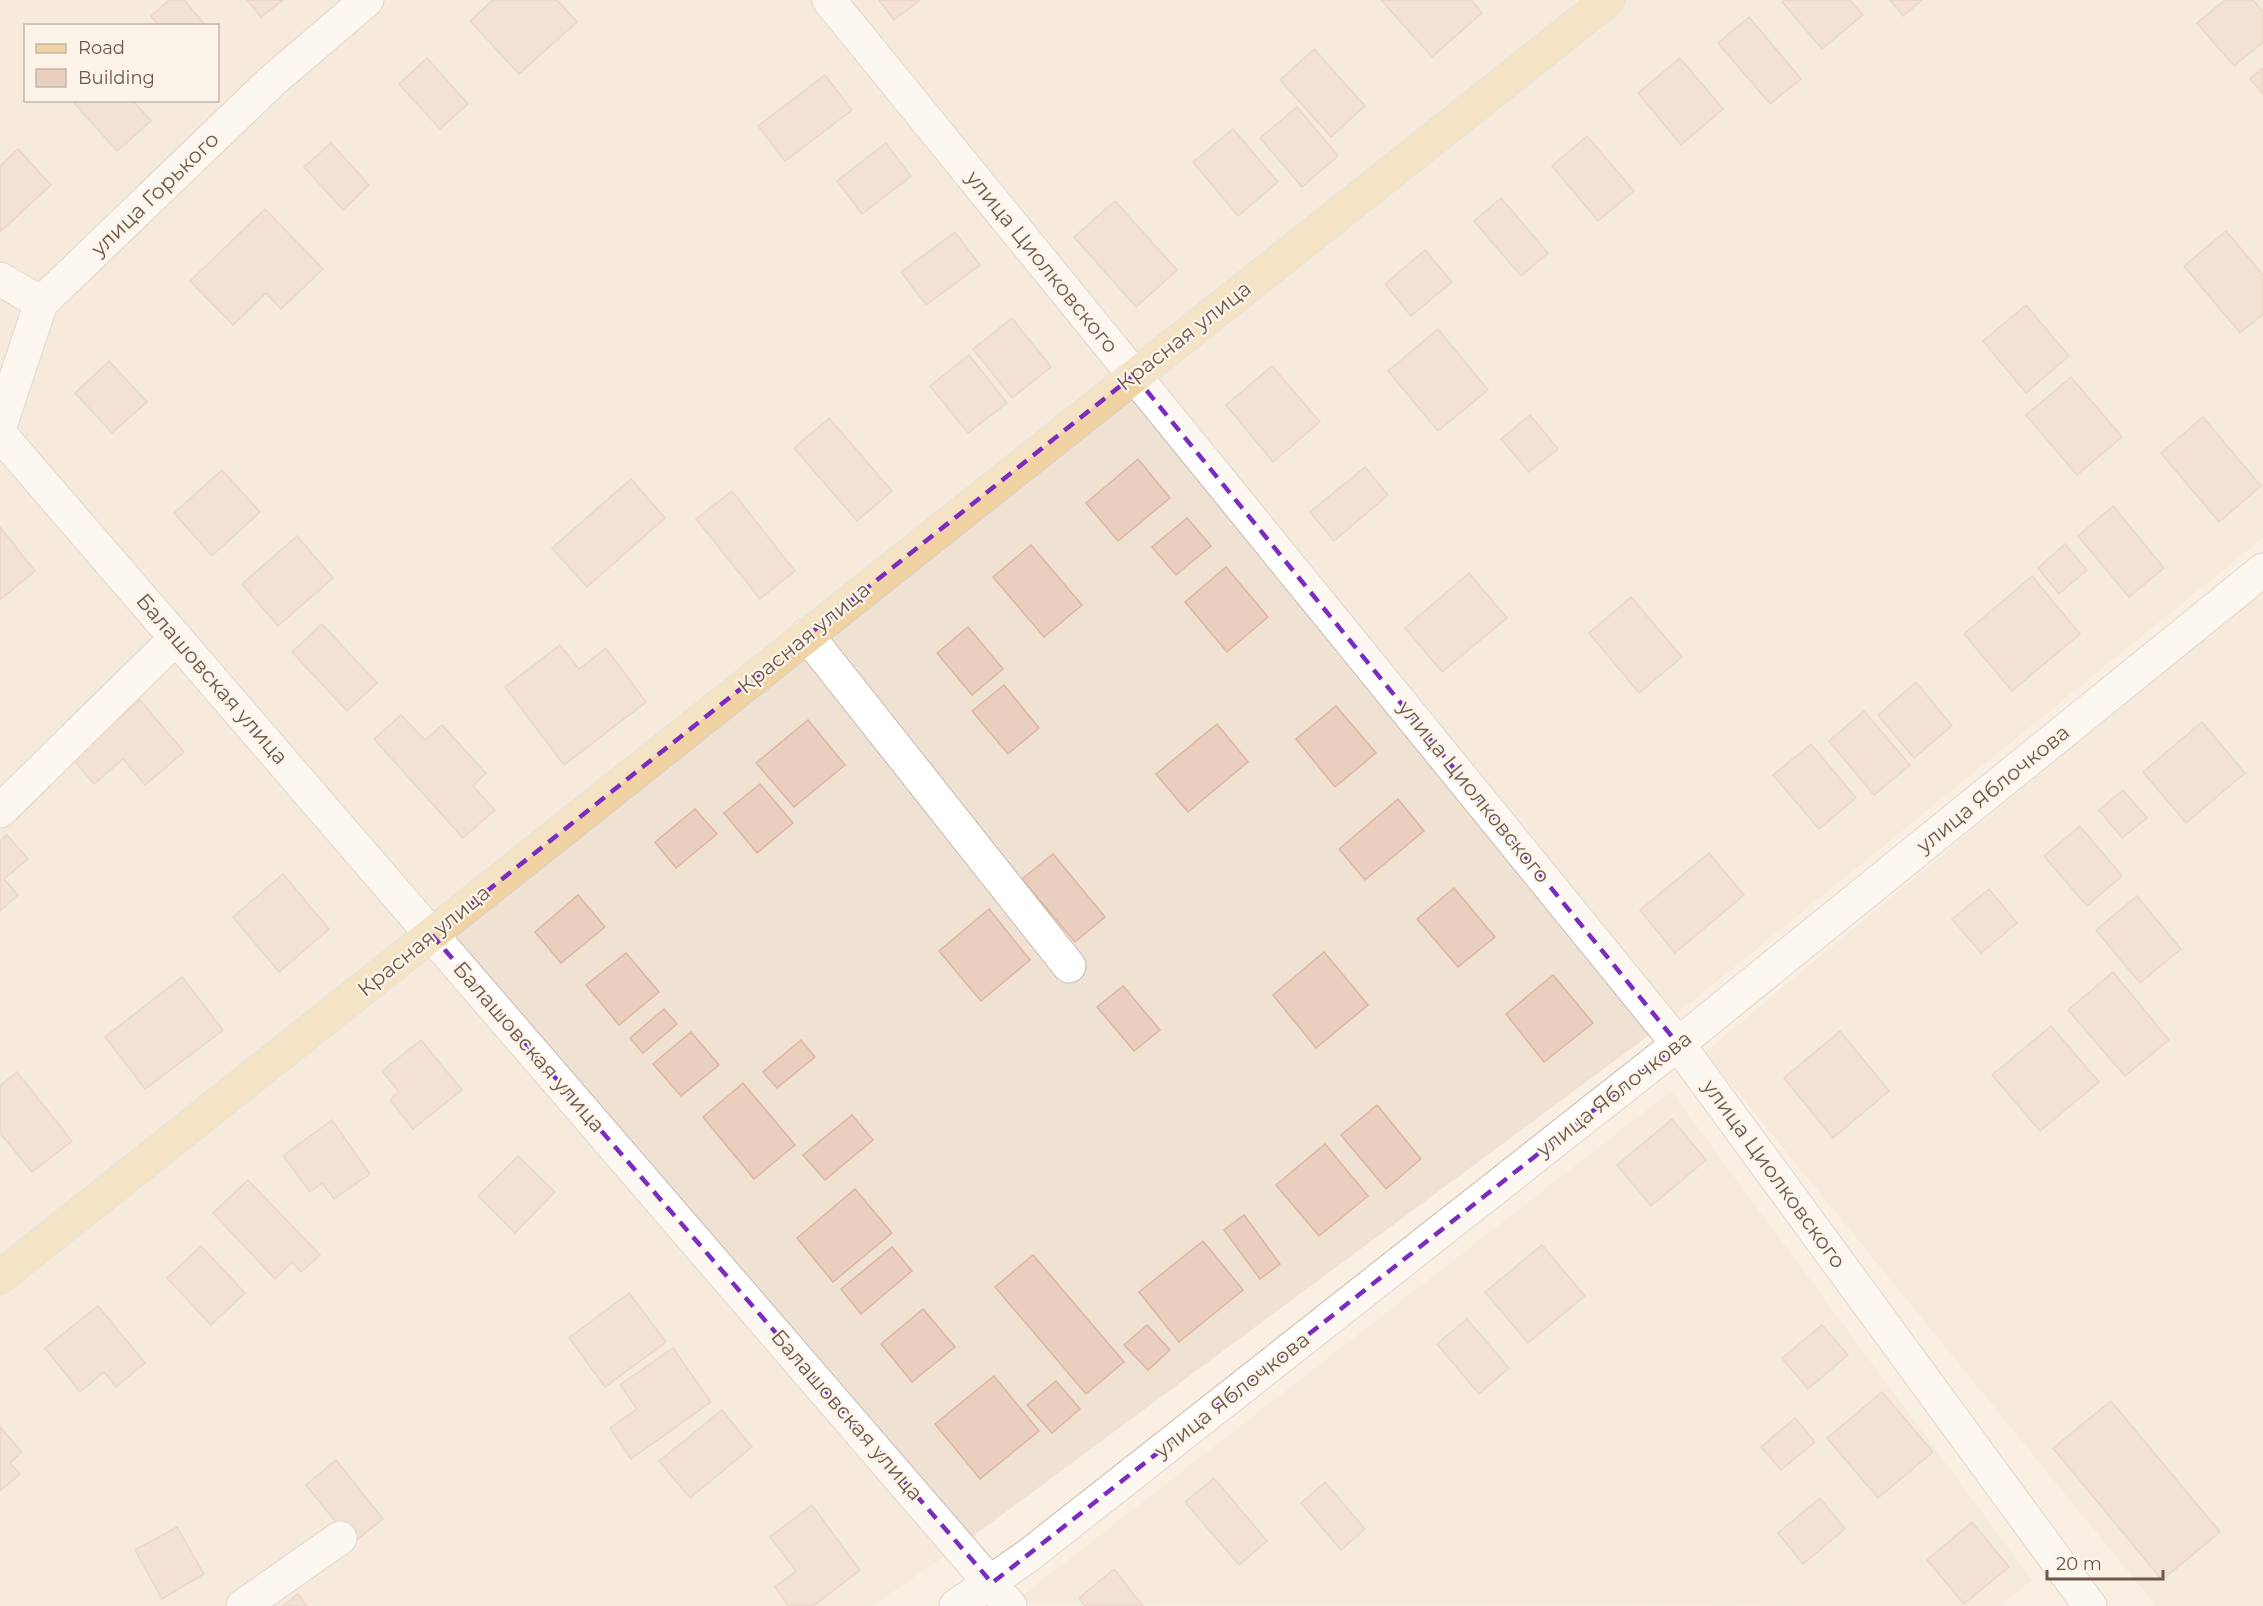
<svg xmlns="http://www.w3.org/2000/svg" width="2263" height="1606" viewBox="0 0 2263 1606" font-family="Montserrat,sans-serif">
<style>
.residential{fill:#f0e2d3;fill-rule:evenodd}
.building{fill:#ebcfbe;stroke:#dcb6a1;stroke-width:1.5}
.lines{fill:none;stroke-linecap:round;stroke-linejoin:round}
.minor-casing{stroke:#c8b8ac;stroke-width:35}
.major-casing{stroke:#d6d0cd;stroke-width:35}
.minor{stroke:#fff;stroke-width:33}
.major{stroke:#f0d2a3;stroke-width:33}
.marked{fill:none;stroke:#7b2cbf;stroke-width:4.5;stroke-dasharray:12 8;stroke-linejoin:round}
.labels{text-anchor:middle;stroke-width:4.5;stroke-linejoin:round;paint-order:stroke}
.street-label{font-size:21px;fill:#6e584d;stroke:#fcf4e9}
</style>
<rect width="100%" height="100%" fill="#f9f0e3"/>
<g class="residential">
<path d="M0 0H2263V538L1663 1025 960 1546 872 1606H0ZM26 26H218V100H26Z"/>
<path d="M2263 588V1606H2156L1705 1052Z"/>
<path d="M1671 1091 2032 1580 1999 1606 1010 1605Z"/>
</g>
<g class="building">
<path d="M169 0H184L206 26H159L151 16Z"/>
<path d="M247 0H283L261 17Z"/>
<path d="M493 0H557L577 22 519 74 470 21Z"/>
<path d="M879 0H920L894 20Z"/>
<path d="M1381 0H1471L1482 13 1432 57Z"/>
<path d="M1784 0H1850L1863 15 1822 49 1782 2Z"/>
<path d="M1890 0H1922L1903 16Z"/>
<path d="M2225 0H2253L2263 12V42L2234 66 2197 23Z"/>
<path d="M1749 17 1801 79 1770 104 1718 43Z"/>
<path d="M1314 49 1365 106 1331 137 1280 80Z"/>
<path d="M427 58 468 104 440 129 399 84Z"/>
<path d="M1680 58 1723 109 1681 145 1638 93Z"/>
<path d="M2263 68V94L2250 79Z"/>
<path d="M825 75 852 110 785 161 758 126Z"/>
<path d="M76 100H132L151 121 117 151 74 103Z"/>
<path d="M1297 107 1338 156 1302 187 1260 138Z"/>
<path d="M1233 129 1278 182 1238 216 1193 162Z"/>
<path d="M1587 136 1634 191 1598 221 1552 166Z"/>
<path d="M331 143 369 185 343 210 304 167Z"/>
<path d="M886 143 911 176 862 214 837 181Z"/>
<path d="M18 149 51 185 0 232V166Z"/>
<path d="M1501 198 1548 253 1521 276 1474 221Z"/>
<path d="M1115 201 1177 270 1136 307 1074 237Z"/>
<path d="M265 209 323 269 281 309 266 293 233 325 190 281Z"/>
<path d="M2226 231 2263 275V314L2240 333 2184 266Z"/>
<path d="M955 232 980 265 926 305 901 272Z"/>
<path d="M1425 250 1452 282 1411 316 1385 284Z"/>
<path d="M2026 305 2069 356 2026 393 1983 341Z"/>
<path d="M1012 318 1051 367 1012 398 973 349Z"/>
<path d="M1438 329 1488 390 1438 431 1388 371Z"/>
<path d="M969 355 1007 403 968 433 930 386Z"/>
<path d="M109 361 147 402 112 433 75 393Z"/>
<path d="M1272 366 1320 422 1273 462 1226 405Z"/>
<path d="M2071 377 2122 437 2077 475 2026 415Z"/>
<path d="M1530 415 1558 449 1529 472 1501 439Z"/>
<path d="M2203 417 2261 486 2219 522 2161 453Z"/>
<path d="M829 418 892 491 857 521 794 448Z"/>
<path d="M1138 459 1170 498 1118 541 1086 503Z"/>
<path d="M1365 467 1388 495 1334 541 1310 512Z"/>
<path d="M222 470 260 512 212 556 174 513Z"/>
<path d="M631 479 665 518 587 587 552 548Z"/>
<path d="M732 491 795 571 760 599 696 519Z"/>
<path d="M2113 506 2164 568 2129 597 2078 536Z"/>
<path d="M1187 518 1211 546 1176 575 1152 547Z"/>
<path d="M0 527 35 571 1 599 0 598Z"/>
<path d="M297 536 333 578 278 626 242 584Z"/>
<path d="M2065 544 2087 570 2059 594 2038 568Z"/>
<path d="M1031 545 1082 605 1044 637 993 577Z"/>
<path d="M1226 567 1268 617 1227 652 1185 602Z"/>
<path d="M1469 573 1507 618 1442 672 1405 628Z"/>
<path d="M2032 576 2080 634 2012 691 1964 634Z"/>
<path d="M1631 597 1682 657 1639 693 1589 633Z"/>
<path d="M322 624 377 683 347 711 292 652Z"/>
<path d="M968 627 1003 669 972 695 937 653Z"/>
<path d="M560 645 579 669 606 648 646 702 564 765 505 687Z"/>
<path d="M1916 682 1952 726 1914 758 1878 715Z"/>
<path d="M1004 685 1039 728 1008 754 972 711Z"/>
<path d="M140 700 184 752 145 785 123 759 94 784 72 758Z"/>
<path d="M1336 706 1376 753 1335 787 1296 739Z"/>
<path d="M1864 711 1910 765 1874 795 1829 741Z"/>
<path d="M401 715 425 740 442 725 486 773 473 786 495 810 463 838 374 739Z"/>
<path d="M808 720 845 765 794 807 756 763Z"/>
<path d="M2202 722 2245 773 2186 823 2143 772Z"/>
<path d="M1217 724 1248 762 1188 812 1156 774Z"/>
<path d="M1811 744 1856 798 1819 829 1773 775Z"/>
<path d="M760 784 793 823 757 853 724 813Z"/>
<path d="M2123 790 2147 818 2122 838 2099 810Z"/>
<path d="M1398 799 1424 831 1365 880 1339 849Z"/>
<path d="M695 809 717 834 676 868 655 842Z"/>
<path d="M2080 826 2122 876 2087 906 2044 856Z"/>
<path d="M7 835 28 859 4 879 18 895 0 911V841Z"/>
<path d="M1709 853 1744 895 1675 953 1640 910Z"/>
<path d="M1053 854 1105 917 1075 942 1022 879Z"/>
<path d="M283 874 329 929 279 972 233 917Z"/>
<path d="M1454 888 1495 937 1458 967 1417 919Z"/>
<path d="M1989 889 2017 923 1981 953 1952 919Z"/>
<path d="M578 895 605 927 561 963 535 932Z"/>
<path d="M2137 896 2181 949 2140 983 2096 930Z"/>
<path d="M989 909 1030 960 981 1001 939 951Z"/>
<path d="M1324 952 1368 1005 1316 1048 1273 995Z"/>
<path d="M626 953 659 992 619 1025 586 985Z"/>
<path d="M2113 972 2169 1040 2125 1076 2068 1010Z"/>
<path d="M1553 975 1593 1023 1544 1062 1506 1014Z"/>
<path d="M182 977 223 1030 145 1089 105 1037Z"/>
<path d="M1123 986 1160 1030 1134 1051 1097 1007Z"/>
<path d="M664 1009 677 1024 643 1053 630 1038Z"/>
<path d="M2051 1026 2099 1082 2040 1131 1992 1075Z"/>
<path d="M1840 1031 1889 1091 1833 1138 1784 1078Z"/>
<path d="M691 1032 719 1065 681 1096 653 1064Z"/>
<path d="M421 1040 462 1090 413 1129 390 1100 399 1092 382 1071Z"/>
<path d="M801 1040 815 1057 777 1088 763 1072Z"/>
<path d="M17 1072 72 1141 32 1172 0 1133V1086Z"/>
<path d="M743 1083 795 1145 754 1179 703 1117Z"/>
<path d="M1377 1105 1421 1159 1386 1189 1341 1135Z"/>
<path d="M852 1115 873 1140 825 1180 803 1155Z"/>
<path d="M1672 1119 1706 1160 1651 1206 1617 1165Z"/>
<path d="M332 1120 370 1174 334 1199 322 1183 310 1192 283 1156Z"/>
<path d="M1325 1144 1368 1196 1319 1236 1276 1185Z"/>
<path d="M518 1156 555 1192 515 1233 478 1196Z"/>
<path d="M248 1180 320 1255 301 1272 292 1262 275 1279 213 1213Z"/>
<path d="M855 1189 892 1233 833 1282 797 1238Z"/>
<path d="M1244 1215 1280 1264 1260 1279 1224 1230Z"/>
<path d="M1203 1241 1243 1290 1179 1342 1139 1292Z"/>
<path d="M1542 1245 1585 1296 1528 1343 1485 1292Z"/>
<path d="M201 1246 245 1293 211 1325 167 1278Z"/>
<path d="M892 1247 912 1271 861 1314 841 1289Z"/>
<path d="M1033 1255 1124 1362 1086 1394 995 1287Z"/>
<path d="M629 1293 666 1342 605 1387 569 1338Z"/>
<path d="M98 1306 145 1363 116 1387 104 1372 80 1392 45 1348Z"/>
<path d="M923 1309 955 1347 912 1382 881 1344Z"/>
<path d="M1467 1319 1509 1368 1479 1394 1437 1344Z"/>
<path d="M1147 1325 1170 1350 1148 1370 1124 1345Z"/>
<path d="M1822 1325 1848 1355 1808 1389 1782 1358Z"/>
<path d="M673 1348 711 1402 631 1459 610 1428 637 1409 620 1385Z"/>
<path d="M994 1376 1039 1431 980 1479 935 1424Z"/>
<path d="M1056 1381 1080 1409 1052 1433 1027 1405Z"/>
<path d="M1882 1392 1933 1452 1878 1498 1827 1438Z"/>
<path d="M2111 1401 2220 1532 2162 1580 2053 1448Z"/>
<path d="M722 1410 752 1447 690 1498 659 1461Z"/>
<path d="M1795 1418 1815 1442 1781 1470 1761 1447Z"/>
<path d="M0 1427 22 1452 10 1463 20 1474 0 1491Z"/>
<path d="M336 1460 383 1519 353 1543 306 1485Z"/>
<path d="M1214 1478 1267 1541 1239 1565 1185 1502Z"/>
<path d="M1325 1482 1365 1529 1341 1550 1301 1503Z"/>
<path d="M1820 1498 1845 1529 1803 1564 1778 1533Z"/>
<path d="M812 1505 860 1570 813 1606H789L775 1587 796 1571 770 1537Z"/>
<path d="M1972 1522 2009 1567 1964 1604 1927 1560Z"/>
<path d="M177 1527 204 1574 162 1599 135 1550Z"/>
<path d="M1114 1569 1143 1606H1085L1079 1598Z"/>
<path d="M298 1594 307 1606H283Z"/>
</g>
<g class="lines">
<defs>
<g id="minor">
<path d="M829 0 1678 1044 2090 1606"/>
<path d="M0 279 41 303"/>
<path d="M0 426 41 303 272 81 367 0"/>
<path d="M0 434 1010 1606"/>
<path d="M807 635 1069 966"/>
<path d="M0 811 176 638"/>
<path d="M243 1606 340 1538"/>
<path d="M956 1606 1029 1555 1678 1044 2263 570"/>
</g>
<path id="major" d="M0 1277 1608 0"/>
</defs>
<use href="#minor" class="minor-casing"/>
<use href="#major" class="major-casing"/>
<use href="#minor" class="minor"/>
<use href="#major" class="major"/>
</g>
<path d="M0 0H2263V1606H0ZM1134 375 1678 1044 992 1583 432 935Z" fill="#f9f0e3" fill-opacity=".55" fill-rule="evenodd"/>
<path class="marked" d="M1134 375 1678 1044 992 1583 432 935Z"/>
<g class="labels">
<g class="street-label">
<text transform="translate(155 194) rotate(-44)" y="7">улица Горького</text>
<text transform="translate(1042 262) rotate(51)" y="7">улица Циолковского</text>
<text transform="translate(1184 336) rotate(-38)" y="7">Красная улица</text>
<text transform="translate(804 638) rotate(-39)" y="7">Красная улица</text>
<text transform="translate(212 679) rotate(49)" y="7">Балашовская улица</text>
<text transform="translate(1993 789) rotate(-39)" y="7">улица Яблочкова</text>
<text transform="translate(1474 792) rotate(51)" y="7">улица Циолковского</text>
<text transform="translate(424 941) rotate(-39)" y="7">Красная улица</text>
<text transform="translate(529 1047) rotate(49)" y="7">Балашовская улица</text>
<text transform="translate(1614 1094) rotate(-38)" y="7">улица Яблочкова</text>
<text transform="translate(1774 1174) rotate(54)" y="7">улица Циолковского</text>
<text transform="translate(1232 1395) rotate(-38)" y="7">улица Яблочкова</text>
<text transform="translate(847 1415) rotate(49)" y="7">Балашовская улица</text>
</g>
</g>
<rect x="24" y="24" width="195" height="78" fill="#fcf4e9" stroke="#c3b6ab" stroke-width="1.5"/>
<rect x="36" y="44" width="30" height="9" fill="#f0d2a3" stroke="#c3b6ab" stroke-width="1.5"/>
<text x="78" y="54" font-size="18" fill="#6e584d">Road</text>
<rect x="36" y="69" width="30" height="18" fill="#ebcfbe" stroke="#c3b6ab" stroke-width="1.5"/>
<text x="78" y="84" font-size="18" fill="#6e584d">Building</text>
<path d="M2047 1570v9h116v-9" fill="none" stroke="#6e584d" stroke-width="3"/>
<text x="2056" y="1570" font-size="18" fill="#6e584d" stroke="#fcf4e9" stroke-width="4.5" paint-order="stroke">20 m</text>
</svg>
